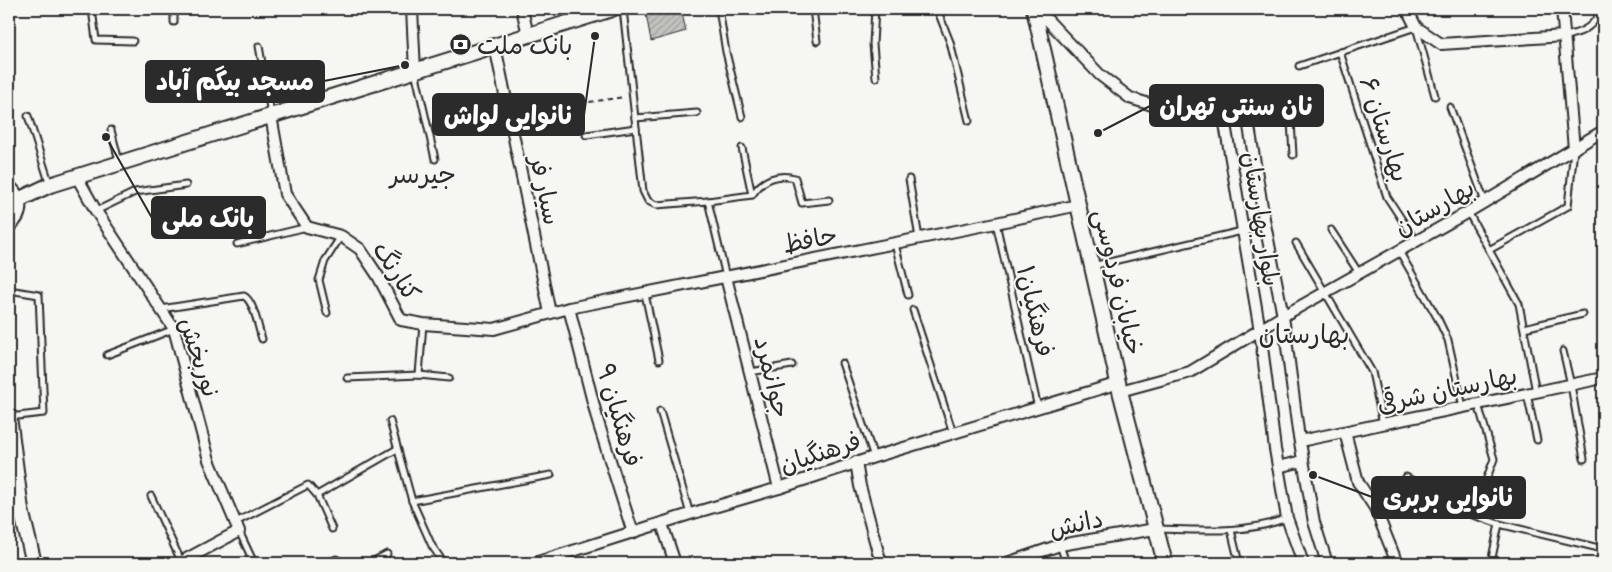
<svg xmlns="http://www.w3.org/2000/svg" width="1612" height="572" viewBox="0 0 1612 572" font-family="Caveat,'Playpen Sans Arabic',sans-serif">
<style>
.building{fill:url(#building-hatch);stroke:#2b2b2b}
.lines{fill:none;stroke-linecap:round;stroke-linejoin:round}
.lane-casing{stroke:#2b2b2b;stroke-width:9}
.street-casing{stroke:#2b2b2b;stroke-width:14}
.secondary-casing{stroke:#2b2b2b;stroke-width:18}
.path{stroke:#2b2b2b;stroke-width:2;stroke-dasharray:5 4;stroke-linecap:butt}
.lane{stroke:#f6f6f2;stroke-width:5}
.street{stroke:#f6f6f2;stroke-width:10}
.secondary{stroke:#f6f6f2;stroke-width:14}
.labels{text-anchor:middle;stroke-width:4;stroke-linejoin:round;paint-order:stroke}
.poi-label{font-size:25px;fill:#2b2b2b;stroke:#f6f6f2;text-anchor:start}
.street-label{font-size:25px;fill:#2b2b2b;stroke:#f6f6f2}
.neighbourhood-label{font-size:26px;fill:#2b2b2b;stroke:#f6f6f2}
.leader{fill:none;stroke:#2b2b2b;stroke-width:2}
.callout-dot{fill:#2b2b2b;stroke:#f6f6f2;stroke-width:2}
.callout{fill:#2b2b2b;stroke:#2b2b2b;stroke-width:2}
.callout-label{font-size:26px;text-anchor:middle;font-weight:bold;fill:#fff}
</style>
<defs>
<pattern id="building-hatch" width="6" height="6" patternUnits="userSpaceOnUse" patternTransform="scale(1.25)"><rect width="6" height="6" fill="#c3c3c0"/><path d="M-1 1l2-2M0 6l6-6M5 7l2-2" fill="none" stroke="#9f9f9c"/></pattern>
</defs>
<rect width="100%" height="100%" fill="#f6f6f2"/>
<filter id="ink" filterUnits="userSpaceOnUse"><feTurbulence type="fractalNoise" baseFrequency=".02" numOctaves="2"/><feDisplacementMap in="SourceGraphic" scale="10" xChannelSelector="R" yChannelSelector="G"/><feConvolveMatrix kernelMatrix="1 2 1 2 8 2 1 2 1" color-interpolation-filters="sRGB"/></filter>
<g filter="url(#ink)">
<path class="building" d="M662 9H681L686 31 651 41 646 14Z"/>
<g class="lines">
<defs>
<g id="lane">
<path d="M92 9 96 40 133 41"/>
<path d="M174 9V22"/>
<path d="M623 9 643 191 648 201 656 205 708 201 726 277"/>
<path d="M719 9 726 52 742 117"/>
<path d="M813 9 817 41"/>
<path d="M875 9 873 44 876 78"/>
<path d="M937 9 950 42 969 121"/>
<path d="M1565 36C1580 33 1590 29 1598 16L1596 9"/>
<path d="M259 46 271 114"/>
<path d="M1340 52 1387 197 1416 241"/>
<path d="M1299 66 1416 27 1435 96"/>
<path d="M415 71 435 159"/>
<path d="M1290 104 1293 155"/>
<path d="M1450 107 1485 202"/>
<path d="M1247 114 1305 101"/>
<path d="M28 116 50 185"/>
<path d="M635 118 697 113"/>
<path d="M111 130 119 161"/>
<path d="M586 135 636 128"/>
<path d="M742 148 752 195"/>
<path d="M909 179 919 238"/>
<path d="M708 201 752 195C762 180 777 173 795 178L802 203 829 200"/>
<path d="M96 211 135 192 186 185"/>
<path d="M1468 212 1519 304 1536 392"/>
<path d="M996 223 1038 408"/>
<path d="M1331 230 1359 273"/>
<path d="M1296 243 1372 372 1383 424"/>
<path d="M237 244 307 227"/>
<path d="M895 244 908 295"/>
<path d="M1489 250 1568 206 1574 149"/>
<path d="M1399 251 1438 319 1448 340 1463 407"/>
<path d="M1092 266 1242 231"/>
<path d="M9 290 39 295 44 413 9 417"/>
<path d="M645 294 659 360"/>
<path d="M161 309 244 296C254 301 258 327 262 339"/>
<path d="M913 310 953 433"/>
<path d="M327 313 319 280 325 261 341 236"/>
<path d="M1524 328 1583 314"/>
<path d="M1563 351 1571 385 1584 459"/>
<path d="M107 355 174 329"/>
<path d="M842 363 874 457"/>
<path d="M750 372 792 365"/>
<path d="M419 375 423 324"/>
<path d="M347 378 419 375 449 378"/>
<path d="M1527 394 1537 440"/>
<path d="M660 411 690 514"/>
<path d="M390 421 412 501 432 546 444 563"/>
<path d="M1406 477 1473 515 1499 524 1603 549"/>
<path d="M317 495 397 449"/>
<path d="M151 496 181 561"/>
<path d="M412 501 551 475"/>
<path d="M1473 515 1494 459 1478 404"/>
<path d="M236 522 308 485 317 495 332 529"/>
<path d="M1159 529C1201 530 1246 534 1287 518"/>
<path d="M1231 530 1239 563"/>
<path d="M239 531 254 563"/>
<path d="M1060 545 1066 563"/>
<path d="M327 563 336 559 343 563"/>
<path d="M370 563 387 554"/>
<path d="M1493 563 1492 558 1499 524"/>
</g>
<g id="street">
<path d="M412 9 415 71"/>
<path d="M522 9 528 35"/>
<path d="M1037 9 1100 75 1130 98 1165 109 1224 118"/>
<path d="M1407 9 1416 27 1441 44 1565 36"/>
<path d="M1562 9 1574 149"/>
<path d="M495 46 550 313"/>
<path d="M271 116 285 194 307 227 341 236 360 249 378 276 401 320 423 324 494 329 569 308 996 223 1078 205"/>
<path d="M77 177 96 211 174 329 209 460 239 531 179 563"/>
<path d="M1242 231 1264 219"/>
<path d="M726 277 779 488"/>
<path d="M569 308 598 422 633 533"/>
<path d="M1120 391 1190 372 1283 316 1468 212 1603 131"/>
<path d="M1345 432 1358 482 1375 508 1397 563"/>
<path d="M1300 441 1603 378"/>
<path d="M856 462 860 486 881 563"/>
<path d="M1278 467 1303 461"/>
<path d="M662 524 675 563"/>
<path d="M535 563 690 514 779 488 874 457 1119 383"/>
<path d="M1007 563 1060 545 1155 529"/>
<path d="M1303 563 1287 518 1275 449 1260 331 1224 118 1247 114 1264 219 1283 316 1298 431 1314 522 1327 563"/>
</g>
<g id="secondary">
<path d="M1034 9 1120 391 1165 563"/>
<path d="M9 188C21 199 22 214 9 224"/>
<path d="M18 200 50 185 612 9"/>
<path d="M9 416 21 510 34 563"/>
</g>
</defs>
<use href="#lane" class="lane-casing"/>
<use href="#street" class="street-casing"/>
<use href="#secondary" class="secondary-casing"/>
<path class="path" d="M518 112 625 97"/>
<use href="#lane" class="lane"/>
<use href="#street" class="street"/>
<use href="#secondary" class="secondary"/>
</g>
</g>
<defs>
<symbol id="bank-disc" viewBox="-11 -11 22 22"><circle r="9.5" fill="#2b2b2b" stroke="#f6f6f2"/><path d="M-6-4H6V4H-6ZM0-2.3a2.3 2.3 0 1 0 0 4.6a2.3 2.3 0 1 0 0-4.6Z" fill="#fff"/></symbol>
</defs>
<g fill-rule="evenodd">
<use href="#bank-disc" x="448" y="32" width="25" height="25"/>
</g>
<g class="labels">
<g class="poi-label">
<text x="477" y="54">بانک ملت</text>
</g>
<g class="street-label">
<text transform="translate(1385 129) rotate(72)" y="9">بهارستان ۶</text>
<text transform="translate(546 190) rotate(78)" y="9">سیار فر</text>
<text transform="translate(1434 207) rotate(-30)" y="9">بهارستان</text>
<text transform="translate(1262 219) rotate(81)" y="9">بلوار بهارستان</text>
<text transform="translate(810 239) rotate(-11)" y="9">حافظ</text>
<text transform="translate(397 271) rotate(57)" y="9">کنارنگ</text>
<text transform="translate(1119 282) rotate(77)" y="9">خیابان فردوسی</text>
<text transform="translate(1036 311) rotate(77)" y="9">فرهنگیان۱</text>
<text transform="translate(200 357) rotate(72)" y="9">نوربخش</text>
<text transform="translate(773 377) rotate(76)" y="9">جوانمرد</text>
<text transform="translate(1447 389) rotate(-12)" y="9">بهارستان شرقی</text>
<text transform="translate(620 415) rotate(74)" y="9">فرهنگیان ۹</text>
<text transform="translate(820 452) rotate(-18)" y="9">فرهنگیان</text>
<text transform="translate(1076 523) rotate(-12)" y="9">دانش</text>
</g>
<g class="neighbourhood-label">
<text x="423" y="183">جیرسر</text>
<text x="1304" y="343">بهارستان</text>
</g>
</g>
<path class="leader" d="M405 65L324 81M1098 133L1150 106M595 36L584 115M106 137L152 218M1313 475L1372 497"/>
<g class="callout-dot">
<circle cx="405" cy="65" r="5"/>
<circle cx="1098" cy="133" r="5"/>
<circle cx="595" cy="36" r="5"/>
<circle cx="106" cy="137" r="5"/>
<circle cx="1313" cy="475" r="5"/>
</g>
<g class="callout">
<rect x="146" y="61" width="178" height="41" rx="5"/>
<rect x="1150" y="85" width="173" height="41" rx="5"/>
<rect x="433" y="94" width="151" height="41" rx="5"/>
<rect x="152" y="197" width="113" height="41" rx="5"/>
<rect x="1372" y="477" width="153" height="41" rx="5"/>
</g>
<g class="callout-label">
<text x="235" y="90">مسجد بیگم آباد</text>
<text x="1236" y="115">نان سنتی تهران</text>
<text x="509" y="124">نانوایی لواش</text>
<text x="208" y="227">بانک ملی</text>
<text x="1449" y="506">نانوایی بربری</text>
</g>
<rect width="1612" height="572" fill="none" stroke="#f6f6f2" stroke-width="30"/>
<rect x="15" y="15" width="1582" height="542" fill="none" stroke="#2b2b2b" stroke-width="2" filter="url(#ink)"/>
</svg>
